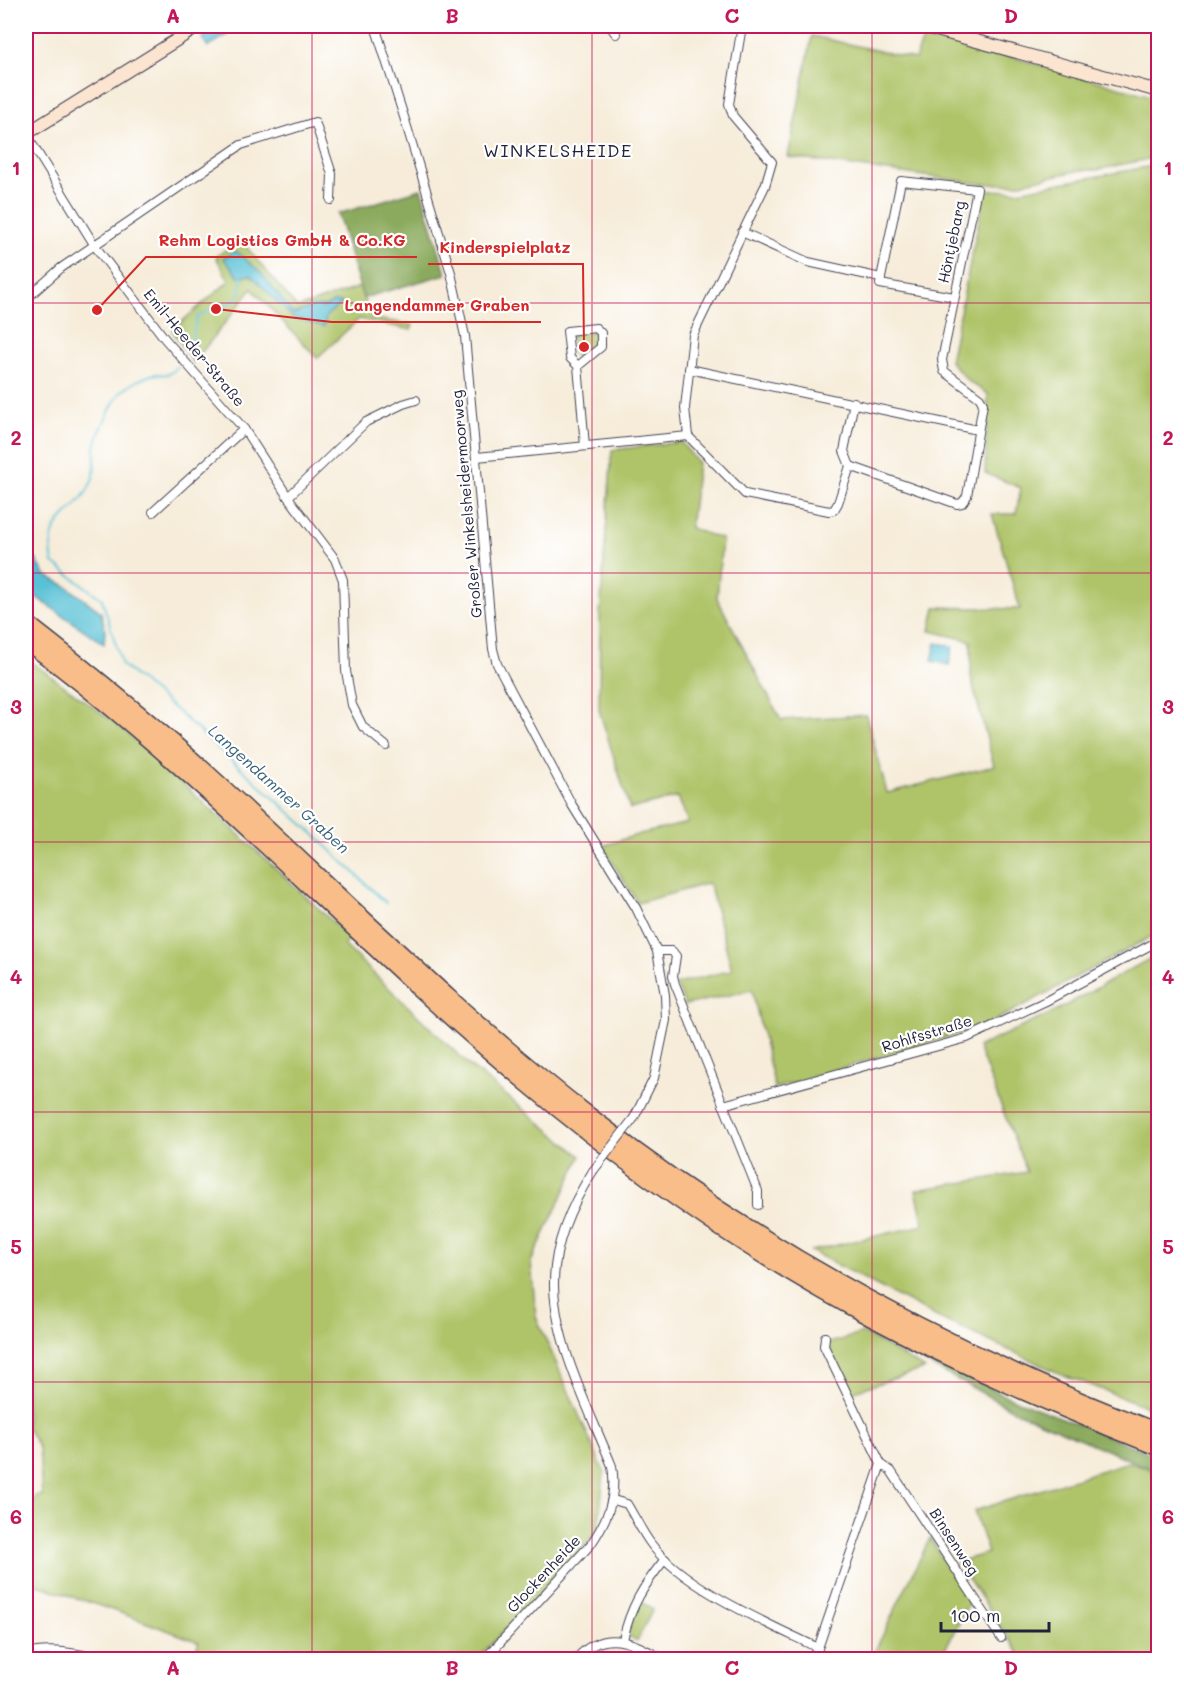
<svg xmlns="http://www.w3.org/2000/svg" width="1184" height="1685" viewBox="0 0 1184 1685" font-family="Mali,sans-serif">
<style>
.green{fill:#afc469;stroke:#687352;stroke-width:1.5}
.forest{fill:#8baa5d;stroke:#56664c;stroke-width:1.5}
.water{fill:#58c1d5;stroke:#3d7288;stroke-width:1.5}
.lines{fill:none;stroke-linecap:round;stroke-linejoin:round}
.stream{stroke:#58c1d5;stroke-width:2}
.street-casing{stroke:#424053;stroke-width:10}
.secondary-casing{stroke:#424053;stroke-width:14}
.highway-casing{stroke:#424053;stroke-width:19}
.street{stroke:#fff;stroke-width:8}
.secondary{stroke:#fce5d0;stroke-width:12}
.highway{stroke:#f8bd89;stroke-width:16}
.street-bridge-casing{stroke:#424053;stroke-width:10;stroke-linecap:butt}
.street-bridge{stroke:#fff;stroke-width:8}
.grid{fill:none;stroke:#c2185b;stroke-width:1.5;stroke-opacity:0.55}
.labels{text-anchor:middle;stroke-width:4.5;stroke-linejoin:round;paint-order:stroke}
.street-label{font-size:15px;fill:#22223b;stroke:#fff}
.water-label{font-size:16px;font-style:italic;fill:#386279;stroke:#fff}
.quarter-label{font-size:18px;letter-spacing:1.5px;fill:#22223b;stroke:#fff}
.leader{fill:none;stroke:#d62828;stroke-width:2}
.callout-dot{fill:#d62828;stroke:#fff;stroke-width:2}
.callout-label{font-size:16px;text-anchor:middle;font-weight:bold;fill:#d62828;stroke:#fff;stroke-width:4.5;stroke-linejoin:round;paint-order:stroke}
.neatline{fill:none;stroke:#c2185b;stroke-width:2}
.grid-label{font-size:20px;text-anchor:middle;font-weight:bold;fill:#c2185b}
</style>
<rect width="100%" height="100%" fill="#fff"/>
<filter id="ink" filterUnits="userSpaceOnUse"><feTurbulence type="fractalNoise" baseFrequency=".0167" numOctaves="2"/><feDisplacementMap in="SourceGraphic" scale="12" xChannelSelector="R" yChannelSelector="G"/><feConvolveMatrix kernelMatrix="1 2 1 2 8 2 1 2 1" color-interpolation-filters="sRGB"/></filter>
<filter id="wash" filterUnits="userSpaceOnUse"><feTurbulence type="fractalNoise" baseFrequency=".008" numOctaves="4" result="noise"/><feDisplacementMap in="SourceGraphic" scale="24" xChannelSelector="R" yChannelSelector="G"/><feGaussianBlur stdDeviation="1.35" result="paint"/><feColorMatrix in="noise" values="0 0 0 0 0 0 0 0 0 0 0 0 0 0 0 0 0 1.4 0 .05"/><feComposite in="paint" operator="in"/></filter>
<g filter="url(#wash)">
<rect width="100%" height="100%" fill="#f6ecd9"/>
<g class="green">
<path d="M926 33 1158 98V157L1096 170H1081L1016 184H982L788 157 812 36 915 59Z"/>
<path d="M1158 165V933L987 1025 775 1088 752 990 685 1005 676 984 732 970 709 883 638 903 602 846 640 834 688 823 678 797 630 809 599 710 600 615 612 450 681 442 698 463 690 528 722 539 717 598 781 720 866 715 887 793 994 766 971 678V641L930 631 935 607 1020 609 992 514H1016L1021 488 985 473 988 394 968 381 950 361 985 190 1018 191Z"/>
<path d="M234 243H243L297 308 360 287 371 318 413 325 411 330 359 319 317 358 252 289 193 363 172 330 229 281 216 257Z"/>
<path d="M594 331 598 333 597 345 579 362 578 359 572 353V339L570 336 572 333Z"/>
<path d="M26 658 118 725 256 850 350 938 344 945 471 1067 581 1156 531 1262 536 1317 604 1472 598 1531 477 1659H191L199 1642 118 1612 26 1581V1542L35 1496H42L39 1448 26 1427Z"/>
<path d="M1158 954V1411L1059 1373 939 1318 811 1251 924 1225 916 1190 1027 1172 978 1047 1054 1012Z"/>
<path d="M863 1333 925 1369 851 1392 826 1344Z"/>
<path d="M1128 1462 1151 1469 1158 1492V1659H1023L957 1562 988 1553 974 1511Z"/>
<path d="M930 1538 969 1602 940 1659H871Z"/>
<path d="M639 1601 653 1609 637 1641 627 1635Z"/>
</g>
<g class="forest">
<path d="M421 189 446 274 363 298 338 214Z"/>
<path d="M879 1330 1006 1396 1158 1456V1492L1151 1469 1017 1412 875 1335Z"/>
</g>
<g class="water">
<path d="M222 26 227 35 208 47 202 38Z"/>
<path d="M236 251 261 273 293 314 315 306 325 307 334 302 342 303 326 316 324 326C313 325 307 319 294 319L251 275 239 277 223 258Z"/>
<path d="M35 558 45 575 66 586 101 612 105 630 104 644 26 590V561Z"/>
<path d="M936 643 953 646 949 665 932 661Z"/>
</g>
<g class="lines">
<g class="stream">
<path d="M190 348 197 317C218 303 243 311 242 276"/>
<path d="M179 366C176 368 172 373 168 374 164 375 159 374 155 374 145 376 129 385 122 391 113 400 96 437 95 449 94 460 97 470 92 481 77 518 43 514 53 563L102 599 122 665 177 711 315 835 386 903"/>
</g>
</g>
</g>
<g filter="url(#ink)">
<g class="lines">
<defs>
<g id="street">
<path d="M375 26 404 117 451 273 465 336 493 649 497 664 572 805 636 908 657 951 665 995 666 1020 654 1078 634 1118"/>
<path d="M610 26 616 34"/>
<path d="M26 134 95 246 165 339 244 429 288 497 335 559 343 580 346 671 352 705 363 727 386 746"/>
<path d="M742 232 808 262 881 278 880 284 954 297"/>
<path d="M26 299 61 268 241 145 315 122 332 174 331 200"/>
<path d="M578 366 570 358 567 331 596 328 601 333V347L578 366 585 446"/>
<path d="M689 369 978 430"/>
<path d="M688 436 745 494 829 511 834 510 838 503 850 466 957 504 962 503 967 496 983 404 980 398 944 371 942 360 977 189 901 181 881 278"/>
<path d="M477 457 688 436 685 408 693 335 765 186 772 162 733 116 729 104 742 26"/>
<path d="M850 466 844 451 854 402"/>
<path d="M288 497 366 422 403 404 416 400"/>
<path d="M153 512 244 429"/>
<path d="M657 951H672L676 956 673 976 675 984 758 1191V1205"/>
<path d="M723 1105 967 1038 1046 1001 1158 941"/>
<path d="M881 1464 891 1471 1001 1638"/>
<path d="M613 1500 627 1504C635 1517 642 1532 651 1544 684 1588 769 1624 818 1648"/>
<path d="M623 1640C630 1607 644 1585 665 1559"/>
<path d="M491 1652 500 1660"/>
<path d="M26 1654C49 1648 72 1653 96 1657L100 1660"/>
<path d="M484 1660 591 1544C608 1519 617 1496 612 1466 590 1411 556 1347 554 1287 553 1246 571 1205 593 1171"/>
<path d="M575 1660C603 1627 632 1641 664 1660"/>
<path d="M814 1660 881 1464 824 1346 825 1337"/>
</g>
<g id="secondary">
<path d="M922 26 1158 91"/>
<path d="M26 134 199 26"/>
</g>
<g id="highway">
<path d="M26 623C89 672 151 722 210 776 335 890 454 1011 588 1115 760 1250 954 1354 1158 1432"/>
<path d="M26 641C206 773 356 941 527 1083 631 1170 750 1253 870 1317 963 1367 1060 1408 1158 1447"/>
</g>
</defs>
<use href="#street" class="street-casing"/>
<use href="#secondary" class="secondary-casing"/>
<use href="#highway" class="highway-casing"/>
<use href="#street" class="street"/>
<use href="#secondary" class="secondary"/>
<use href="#highway" class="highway"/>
<defs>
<path id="street-bridge" d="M593 1171 634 1118"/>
</defs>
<use href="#street-bridge" class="street-bridge-casing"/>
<use href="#street-bridge" class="street-bridge"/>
</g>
</g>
<path class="grid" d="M312 26V1660M592 26V1660M872 26V1660M26 303H1158M26 573H1158M26 842H1158M26 1112H1158M26 1382H1158"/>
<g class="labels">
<g class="street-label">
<text transform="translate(952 242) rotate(-78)" y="5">Höntjebarg</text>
<text transform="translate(194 348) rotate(50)" y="5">Emil-Heeder-Straße</text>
<text transform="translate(467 504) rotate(-95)" y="5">Großer Winkelsheidermoorweg</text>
<text transform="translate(927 1034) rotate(-17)" y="5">Rohlfsstraße</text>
<text transform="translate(954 1542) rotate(57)" y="5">Binsenweg</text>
<text transform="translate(544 1574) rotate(-47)" y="5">Glockenheide</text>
</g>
<g class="water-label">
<text transform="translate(279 789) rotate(42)" y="6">Langendammer Graben</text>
</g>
<g class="quarter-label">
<text x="558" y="157">WINKELSHEIDE</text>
</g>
</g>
<path class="leader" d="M97 310L146 257H417M584 347L583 264H428M216 309L332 322H541"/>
<g class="callout-dot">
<circle cx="97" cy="310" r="6"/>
<circle cx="584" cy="347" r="6"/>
<circle cx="216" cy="309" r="6"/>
</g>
<g class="callout-label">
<text x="282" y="246">Rehm Logistics GmbH &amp; Co.KG</text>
<text x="505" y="253">Kinderspielplatz</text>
<text x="437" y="311">Langendammer Graben</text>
</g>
<rect width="1184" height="1685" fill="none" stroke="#fff" stroke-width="66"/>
<path d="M941 1622v9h108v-9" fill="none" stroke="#22223b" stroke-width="3"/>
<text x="950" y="1622" font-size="18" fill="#22223b" stroke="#ffffff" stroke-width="4.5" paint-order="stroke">100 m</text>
<rect x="33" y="33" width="1118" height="1619" class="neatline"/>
<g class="grid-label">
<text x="173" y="23">A</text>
<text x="452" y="23">B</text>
<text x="732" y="23">C</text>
<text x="1011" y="23">D</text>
<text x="16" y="175">1</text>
<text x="1168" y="175">1</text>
<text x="16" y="445">2</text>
<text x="1168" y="445">2</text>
<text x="16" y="714">3</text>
<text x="1168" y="714">3</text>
<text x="16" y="984">4</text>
<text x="1168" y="984">4</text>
<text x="16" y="1254">5</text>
<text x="1168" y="1254">5</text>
<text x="16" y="1524">6</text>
<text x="1168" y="1524">6</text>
<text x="173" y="1675">A</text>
<text x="452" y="1675">B</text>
<text x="732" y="1675">C</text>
<text x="1011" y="1675">D</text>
</g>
</svg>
